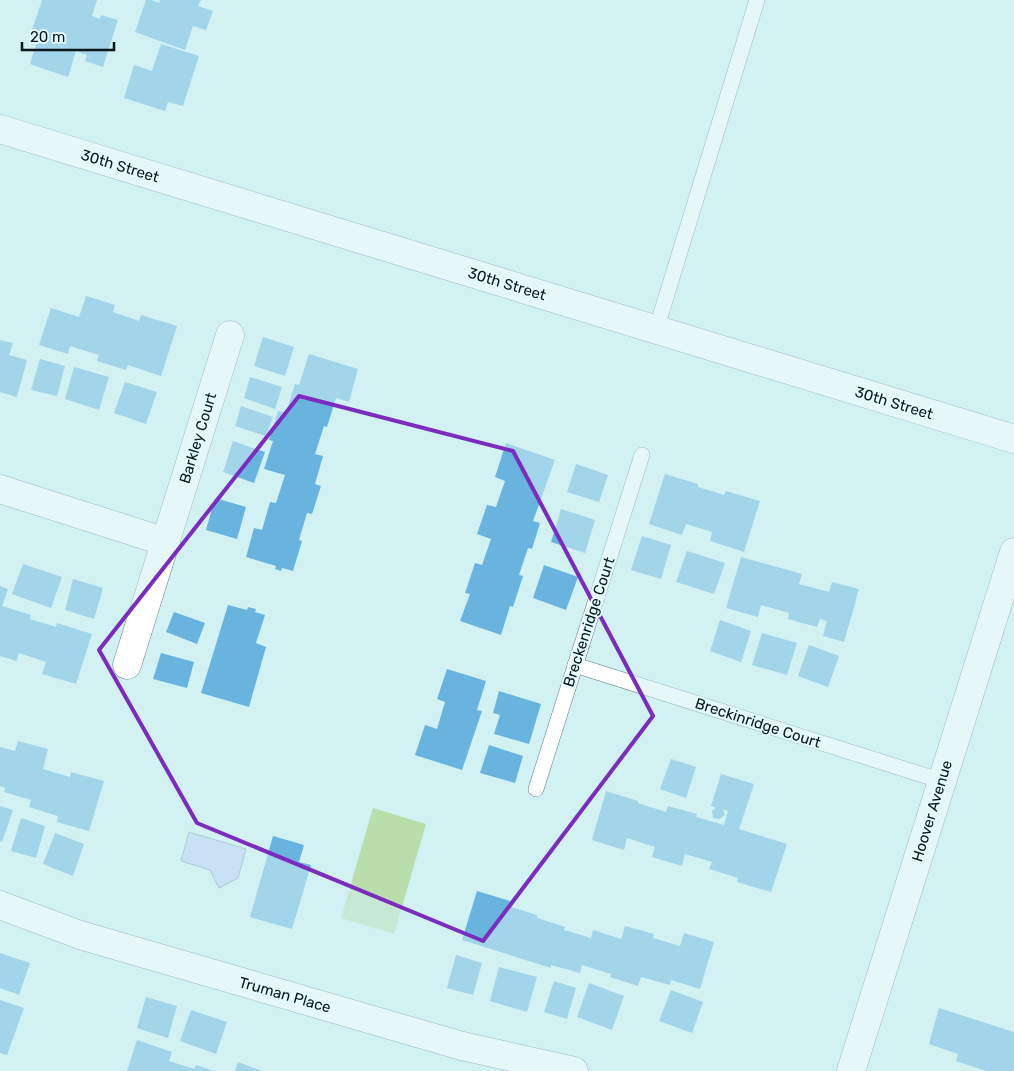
<svg xmlns="http://www.w3.org/2000/svg" width="1014" height="1071" viewBox="0 0 1014 1071" font-family="Rubik,sans-serif">
<style>
.green{fill:#baddac}
.water{fill:#bfcff7;stroke:#8998b4}
.building{fill:#69b4df}
.lines{fill:none;stroke-linecap:round;stroke-linejoin:round}
.service-casing{stroke:#5f7c7e;stroke-width:16}
.minor-casing{stroke:#5f7c7e;stroke-width:29}
.tertiary-casing{stroke:#5f7c7e;stroke-width:29}
.service{stroke:#fff;stroke-width:15}
.minor{stroke:#fff;stroke-width:28}
.tertiary{stroke:#fff;stroke-width:28}
.marked{fill:none;stroke:#7b2cbf;stroke-width:4;stroke-linejoin:round}
.labels{text-anchor:middle;stroke-width:4;stroke-linejoin:round;paint-order:stroke}
.street-label{font-size:15px;fill:#0a1617;stroke:#e3fdff}
</style>
<rect width="100%" height="100%" fill="#d1f1f3"/>
<path class="green" d="M373 808 426 824 394 934 341 918Z"/>
<path class="water" d="M189 832 246 849 238 878 219 888 210 870 181 861Z"/>
<g class="building">
<path d="M42 0H97L92 16 100 19 101 15 118 20 103 67 85 61 87 55 76 51 68 77 30 64 38 38 30 36Z"/>
<path d="M146 0H151L159 3 160 0H201L198 6 213 11 206 30 193 26 185 50 135 32Z"/>
<path d="M161 44 199 56 183 106 168 102 165 111 124 98 134 65 152 71Z"/>
<path d="M86 296 115 305 113 312 139 321 141 315 177 326 161 376 128 365 126 370 97 361 99 355 70 346 68 354 39 345 51 308 79 317Z"/>
<path d="M263 337 294 347 285 376 254 366Z"/>
<path d="M0 340 13 343 9 355 27 360 17 397 0 392Z"/>
<path d="M309 354 358 369 349 402 336 398 327 427 324 426 315 454 323 456 315 484 321 486 312 514 307 513 299 540 302 541 293 571 282 568 281 571 275 569 276 566 246 557 254 528 262 530 270 502 276 503 285 475 264 469 273 441 269 440 278 411 286 413 295 384 299 385Z"/>
<path d="M40 359 65 366 57 396 31 390Z"/>
<path d="M74 367 109 377 99 410 65 399Z"/>
<path d="M250 377 282 387 275 409 244 398Z"/>
<path d="M125 382 157 392 146 424 114 413Z"/>
<path d="M241 406 273 417 266 436 235 426Z"/>
<path d="M233 441 265 452 254 483 223 472Z"/>
<path d="M506 443 555 460 533 521 540 523 532 549 528 548 519 575 523 576 513 607 510 606 501 635 460 621 470 594 465 593 475 563 482 565 491 539 477 534 487 505 496 507 505 481 495 477Z"/>
<path d="M576 464 608 475 599 502 567 492Z"/>
<path d="M665 474 698 484V487L724 495 726 491 760 501 744 552 710 541 712 532 686 524 682 535 649 524Z"/>
<path d="M215 498 246 507 237 539 206 530Z"/>
<path d="M561 509 595 520 585 553 551 542Z"/>
<path d="M642 536 671 545 661 579 631 570Z"/>
<path d="M687 551 725 563 714 594 676 582Z"/>
<path d="M741 557 802 574 799 584 829 592 832 582 859 589 844 642 823 636 827 621 820 619 817 627 788 619 789 613 761 605 758 617 726 608Z"/>
<path d="M23 564 62 577 51 608 12 594Z"/>
<path d="M544 565 578 577 566 610 533 598Z"/>
<path d="M73 579 103 588 94 619 65 610Z"/>
<path d="M0 586 8 589 2 606 31 615 30 619 56 627 57 623 92 634 76 684 42 674 46 662 19 653 17 661 0 656Z"/>
<path d="M228 605 247 610 248 607 256 609 255 612 265 615 256 643 266 647 249 707 201 693Z"/>
<path d="M174 612 205 623 197 644 166 632Z"/>
<path d="M720 620 751 631 741 662 710 651Z"/>
<path d="M762 633 797 643 787 675 752 665Z"/>
<path d="M809 645 839 656 828 687 798 676Z"/>
<path d="M161 653 194 662 187 688 153 679Z"/>
<path d="M447 669 486 681 477 710 482 711 462 770 415 755 425 725 437 729 445 702 437 699Z"/>
<path d="M499 691 541 704 529 744 494 734 500 715 493 713Z"/>
<path d="M18 741 48 749 43 769 70 777 71 772 104 781 89 831 57 822 58 816 29 807 31 800 4 792 5 788 0 786V747L15 751Z"/>
<path d="M489 745 523 756 515 783 480 773Z"/>
<path d="M671 759 696 767 686 798 660 789Z"/>
<path d="M721 774 754 784 739 829 787 844 771 892 737 882 738 878 709 869 712 862 685 854 682 866 652 857 655 847 627 838 624 850 592 840 606 791 638 801V803L666 812 668 806 697 814 696 817 724 825 728 811 723 809 725 815 719 819 713 818 712 811 716 808 711 806Z"/>
<path d="M0 806 13 810 2 842 0 841Z"/>
<path d="M21 818 45 826 36 858 11 851Z"/>
<path d="M55 833 84 844 73 876 43 864Z"/>
<path d="M273 836 304 845 299 862 311 865 292 929 250 917Z"/>
<path d="M477 891 510 901 508 906 537 915V918L565 927 564 930 591 938 593 930 621 939 625 926 654 934 653 938 680 946 684 933 714 942 700 989 671 980 670 985 641 977 638 986 610 977 611 974 582 965 580 973 551 965V968L462 940Z"/>
<path d="M0 953 30 963 19 995 0 988Z"/>
<path d="M456 955 482 963 473 995 447 988Z"/>
<path d="M499 967 537 977 527 1012 490 1001Z"/>
<path d="M554 981 576 988 567 1019 544 1012Z"/>
<path d="M589 983 624 996 612 1030 577 1017Z"/>
<path d="M671 990 703 1002 692 1033 659 1021Z"/>
<path d="M146 997 177 1006 168 1038 137 1028Z"/>
<path d="M0 1000 24 1008 7 1055 0 1053Z"/>
<path d="M939 1008 1014 1032V1071H986L956 1061 958 1054 929 1044Z"/>
<path d="M191 1010 227 1022 216 1054 180 1041Z"/>
<path d="M137 1040 172 1052 169 1061 194 1069 196 1065 214 1071H127Z"/>
<path d="M238 1062 262 1071H235Z"/>
</g>
<g class="lines">
<defs>
<g id="service">
<path d="M656 330 757 0"/>
<path d="M575 665 942 781"/>
<path d="M536 789 642 455"/>
</g>
<g id="minor">
<path d="M0 489 166 542"/>
<path d="M127 665 230 335"/>
<path d="M0 905 80 935 462 1046 574 1071"/>
</g>
<g id="tertiary">
<path d="M0 129 1014 439"/>
<path d="M851 1071 1014 552"/>
</g>
</defs>
<use href="#service" class="service-casing"/>
<use href="#minor" class="minor-casing"/>
<use href="#tertiary" class="tertiary-casing"/>
<use href="#service" class="service"/>
<use href="#minor" class="minor"/>
<use href="#tertiary" class="tertiary"/>
</g>
<path d="M0 0H1014V1071H0ZM299 396 513 451 653 716 483 941 197 823 99 650Z" fill="#d1f1f3" fill-opacity=".55" fill-rule="evenodd"/>
<path class="marked" d="M299 396 513 451 653 716 483 941 197 823 99 650Z"/>
<g class="labels">
<g class="street-label">
<text transform="translate(120 166) rotate(17)" y="5">30th Street</text>
<text transform="translate(507 284) rotate(17)" y="5">30th Street</text>
<text transform="translate(894 403) rotate(17)" y="5">30th Street</text>
<text transform="translate(198 438) rotate(-73)" y="5">Barkley Court</text>
<text transform="translate(589 622) rotate(-72)" y="5">Breckenridge Court</text>
<text transform="translate(758 723) rotate(18)" y="5">Breckinridge Court</text>
<text transform="translate(932 811) rotate(-73)" y="5">Hoover Avenue</text>
<text transform="translate(285 995) rotate(16)" y="5">Truman Place</text>
</g>
</g>
<path d="M22 42v8h92v-8" fill="none" stroke="#0a1617" stroke-width="2.5"/>
<text x="30" y="42" font-size="15" fill="#0a1617" stroke="#e3fdff" stroke-width="4" paint-order="stroke">20 m</text>
</svg>
